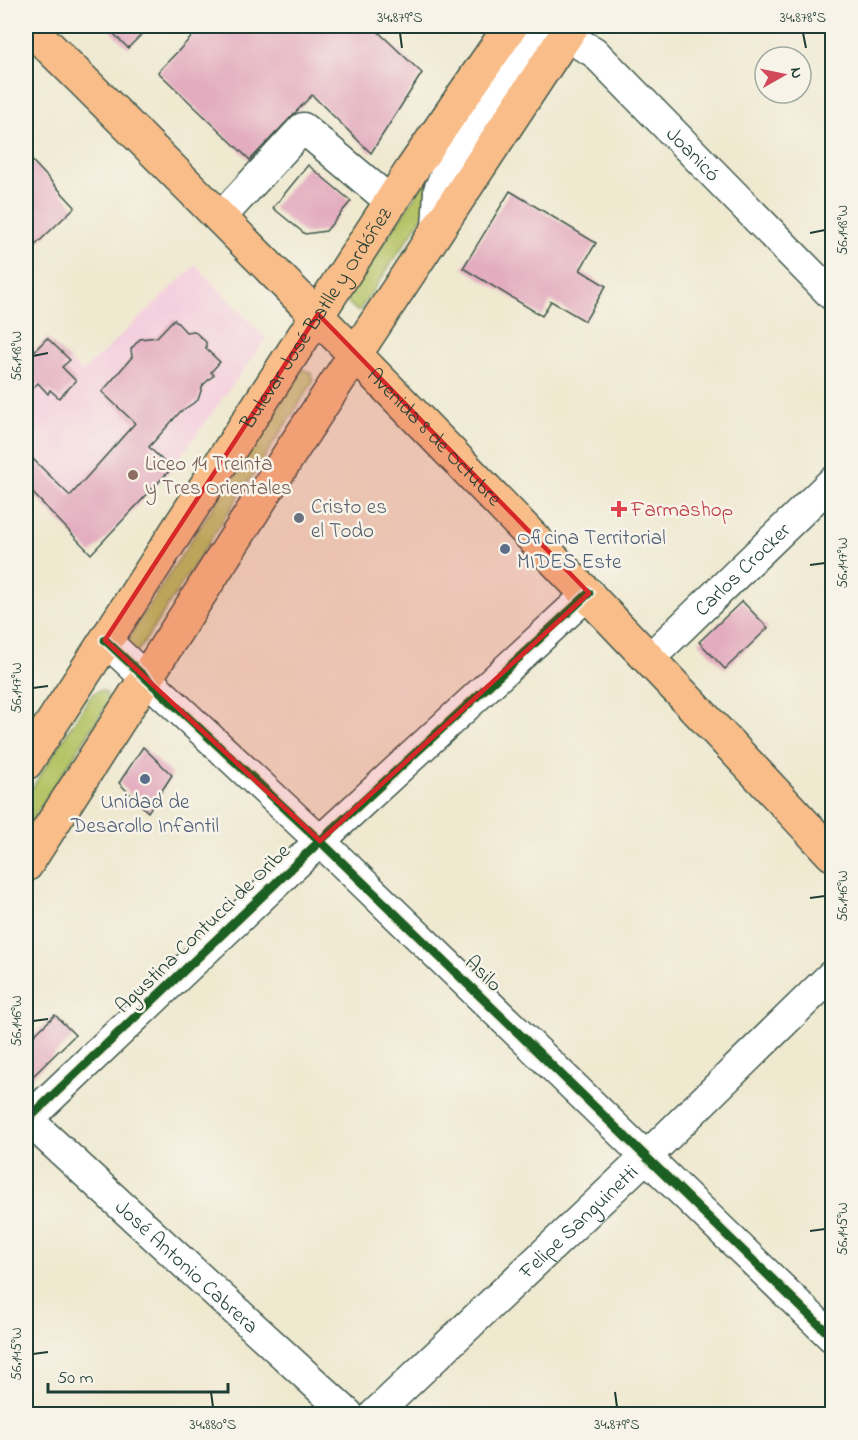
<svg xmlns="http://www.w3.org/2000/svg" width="858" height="1440" viewBox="0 0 858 1440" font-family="'Indie Flower',sans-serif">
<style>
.built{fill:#f4cfde}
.green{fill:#b6c467;stroke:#6a804e;stroke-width:1.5}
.building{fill:#e3acbf}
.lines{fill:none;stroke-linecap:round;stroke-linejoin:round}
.minor-casing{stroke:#3e574b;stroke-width:33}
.major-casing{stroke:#3e574b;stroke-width:36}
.minor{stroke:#fff;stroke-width:30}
.major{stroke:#f8bd89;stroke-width:33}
.cycleway-casing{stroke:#f7f3e8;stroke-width:13}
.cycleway{stroke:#1b5e20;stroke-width:9}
.marked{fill:#d62828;fill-opacity:0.2;stroke:#d62828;stroke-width:4.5;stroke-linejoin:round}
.ticks{fill:none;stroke:#1f3d34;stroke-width:2}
.education-dot{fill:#8d6e63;stroke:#f7f3e8;stroke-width:2}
.health-dot{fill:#e0444e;stroke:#f7f3e8;stroke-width:2}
.worship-dot{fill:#6b7280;stroke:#f7f3e8;stroke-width:2}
.service-dot{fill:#5c6f8a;stroke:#f7f3e8;stroke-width:2}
.labels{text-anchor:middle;stroke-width:5;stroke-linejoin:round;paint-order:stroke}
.street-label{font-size:21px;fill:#1f3d34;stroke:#f7f3e8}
.education-label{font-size:21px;fill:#785e54;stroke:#f7f3e8;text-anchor:start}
.worship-label{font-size:21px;fill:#5b616d;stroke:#f7f3e8;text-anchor:start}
.health-label{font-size:21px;fill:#be3a42;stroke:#f7f3e8;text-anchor:start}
.service-label{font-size:21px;fill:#4e5e75;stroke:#f7f3e8;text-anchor:start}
.neatline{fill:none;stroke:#1f3d34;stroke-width:2}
.ticks-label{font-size:15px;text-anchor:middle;fill:#1f3d34}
</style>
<rect width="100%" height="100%" fill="#f7f3e8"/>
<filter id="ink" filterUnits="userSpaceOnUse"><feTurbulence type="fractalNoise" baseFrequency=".0167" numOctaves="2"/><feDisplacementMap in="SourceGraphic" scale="12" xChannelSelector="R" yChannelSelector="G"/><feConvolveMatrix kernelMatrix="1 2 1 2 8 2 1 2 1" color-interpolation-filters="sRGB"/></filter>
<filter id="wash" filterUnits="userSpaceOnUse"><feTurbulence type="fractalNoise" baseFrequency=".008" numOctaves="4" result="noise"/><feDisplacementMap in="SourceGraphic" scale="24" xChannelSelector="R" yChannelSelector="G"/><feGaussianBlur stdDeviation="1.35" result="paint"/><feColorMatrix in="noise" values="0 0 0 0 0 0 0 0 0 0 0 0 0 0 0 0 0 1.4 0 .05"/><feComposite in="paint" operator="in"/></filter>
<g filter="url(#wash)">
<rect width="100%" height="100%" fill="#efe9d0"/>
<path class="built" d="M196 265 266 339 171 469 91 554 26 486V360L47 338 82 372Z"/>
<g class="green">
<path d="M444 151 426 210 418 224 360 310 357 311 346 301Z"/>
<path d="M303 369 311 373 313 382 141 647 137 652 127 645 136 625Z"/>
<path d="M100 690 106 692 109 702 26 830V800L32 788 92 694Z"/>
</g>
<g id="blocks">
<g class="building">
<path d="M106 26H150L128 48Z"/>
<path d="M202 26H372L422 73 371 153 312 95 250 160 158 72Z"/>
<path d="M26 154 75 207 26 254Z"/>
<path d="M308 165 351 201 326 231 305 234 273 208Z"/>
<path d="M510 191 596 243 580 270 606 286 585 321 551 301 542 316 463 268Z"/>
<path d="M174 319 186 332 194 331 206 342V349L220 362 211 372 214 375 203 385 198 400 180 412 149 447 171 469 91 554 26 486V452L70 496 135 423 102 392 132 357 131 349 140 339 157 337Z"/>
<path d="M47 338 70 360 62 367 76 381 59 398 50 390 48 394 38 383 26 395V360Z"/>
<path d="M742 601 768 628 725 669 699 642Z"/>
<path d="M143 747 172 775 148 812 119 783Z"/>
<path d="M55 1015 75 1035 26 1083V1043Z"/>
</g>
</g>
</g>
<g filter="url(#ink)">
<use href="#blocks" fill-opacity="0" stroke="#3e574b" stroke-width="1.5"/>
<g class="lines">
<defs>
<g id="minor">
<path id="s1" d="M547 26 594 52 832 295"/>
<path d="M221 217 303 128 391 202"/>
<path d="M437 229 439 190 445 176 520 63 529 40 528 26"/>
<path d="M105 640 320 841 832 1337"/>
<path id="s2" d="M650 658 832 482"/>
<path id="s3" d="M26 1118 348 1414"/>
<path d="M27 1120 320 841 589 593"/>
<path id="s4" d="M375 1414 647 1156 832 975"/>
</g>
<g id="major">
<path id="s5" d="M28 26C302 297 570 572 832 854"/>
<path id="s6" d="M26 763 411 171 511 26"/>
<path d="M26 865 294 447 572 26"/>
</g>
</defs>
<use href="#minor" class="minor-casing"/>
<use href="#major" class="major-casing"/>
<use href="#minor" class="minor"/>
<use href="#major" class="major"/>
<defs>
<g id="cycleway">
<path d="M105 640 320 841 832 1337"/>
<path d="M26 1118 27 1120 320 841 589 593"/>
</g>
</defs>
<use href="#cycleway" class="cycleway-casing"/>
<use href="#cycleway" class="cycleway"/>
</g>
</g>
<path class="marked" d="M318 314 589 593 320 841 105 640Z"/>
<path class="ticks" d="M400 33 402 48M803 33 806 48M810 233 825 230M33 356 48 353M810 565 825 563M33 688 48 686M810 898 825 896M33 1021 48 1019M810 1231 825 1229M33 1354 48 1352M211 1392 213 1407M615 1392 617 1407"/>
<circle class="education-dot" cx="133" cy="475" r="6"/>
<path class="health-dot" d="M616 500h6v6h6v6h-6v6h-6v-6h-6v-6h6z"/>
<circle class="worship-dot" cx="299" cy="518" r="6"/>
<g class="service-dot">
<circle cx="505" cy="549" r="6"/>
<circle cx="145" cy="779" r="6"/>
</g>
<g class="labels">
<g class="street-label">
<text dy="7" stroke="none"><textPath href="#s1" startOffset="196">Joanicó</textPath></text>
<text dy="7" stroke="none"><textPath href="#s6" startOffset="531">Bulevar José Batlle y Ordóñez</textPath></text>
<text dy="7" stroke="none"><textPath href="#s5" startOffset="578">Avenida 8 de Octubre</textPath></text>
<text dy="7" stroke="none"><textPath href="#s2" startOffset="128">Carlos Crocker</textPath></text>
<text transform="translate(202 928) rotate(-44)" y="7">Agustina Contucci de Oribe</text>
<text transform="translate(484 973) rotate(44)" y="7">Asilo</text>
<text dy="7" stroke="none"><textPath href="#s4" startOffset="280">Felipe Sanguinetti</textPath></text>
<text dy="7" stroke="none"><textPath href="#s3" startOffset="219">José Antonio Cabrera</textPath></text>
</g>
<g class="education-label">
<text x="145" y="470">Liceo 14 Treinta<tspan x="145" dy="24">y Tres Orientales</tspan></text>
</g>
<g class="worship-label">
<text x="311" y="513">Cristo es<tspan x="311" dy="24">el Todo</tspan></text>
</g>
<g class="health-label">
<text x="631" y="516">Farmashop</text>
</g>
<g class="service-label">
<text x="517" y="544">Oficina Territorial<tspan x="517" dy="24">MIDES Este</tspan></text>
<text x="145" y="808" text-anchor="middle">Unidad de<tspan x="145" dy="24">Desarollo Infantil</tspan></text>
</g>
</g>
<rect width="858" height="1440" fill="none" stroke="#f7f3e8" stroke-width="66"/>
<g transform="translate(783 75) rotate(81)"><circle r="28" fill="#f7f3e8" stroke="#a1aaa0" stroke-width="1.5"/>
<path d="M0-4.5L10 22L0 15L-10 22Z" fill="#d1495b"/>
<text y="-9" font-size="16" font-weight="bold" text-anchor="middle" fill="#1f3d34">N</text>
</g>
<path d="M48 1383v9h180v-9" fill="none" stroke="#1f3d34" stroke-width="3"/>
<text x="57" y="1383" font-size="18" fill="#1f3d34" stroke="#f7f3e8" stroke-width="4.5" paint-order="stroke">50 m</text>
<rect x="33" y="33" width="792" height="1374" class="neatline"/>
<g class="ticks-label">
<text x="400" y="22">34.879°S</text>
<text x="803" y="22">34.878°S</text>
<text transform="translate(842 230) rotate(-90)" y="5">56.148°W</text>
<text transform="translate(16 356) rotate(-90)" y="5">56.148°W</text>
<text transform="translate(842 563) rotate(-90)" y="5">56.147°W</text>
<text transform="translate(16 688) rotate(-90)" y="5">56.147°W</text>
<text transform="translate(842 896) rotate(-90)" y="5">56.146°W</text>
<text transform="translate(16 1021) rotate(-90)" y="5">56.146°W</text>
<text transform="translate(842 1229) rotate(-90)" y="5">56.145°W</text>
<text transform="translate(16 1354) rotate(-90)" y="5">56.145°W</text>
<text x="213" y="1429">34.880°S</text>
<text x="617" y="1429">34.879°S</text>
</g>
</svg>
